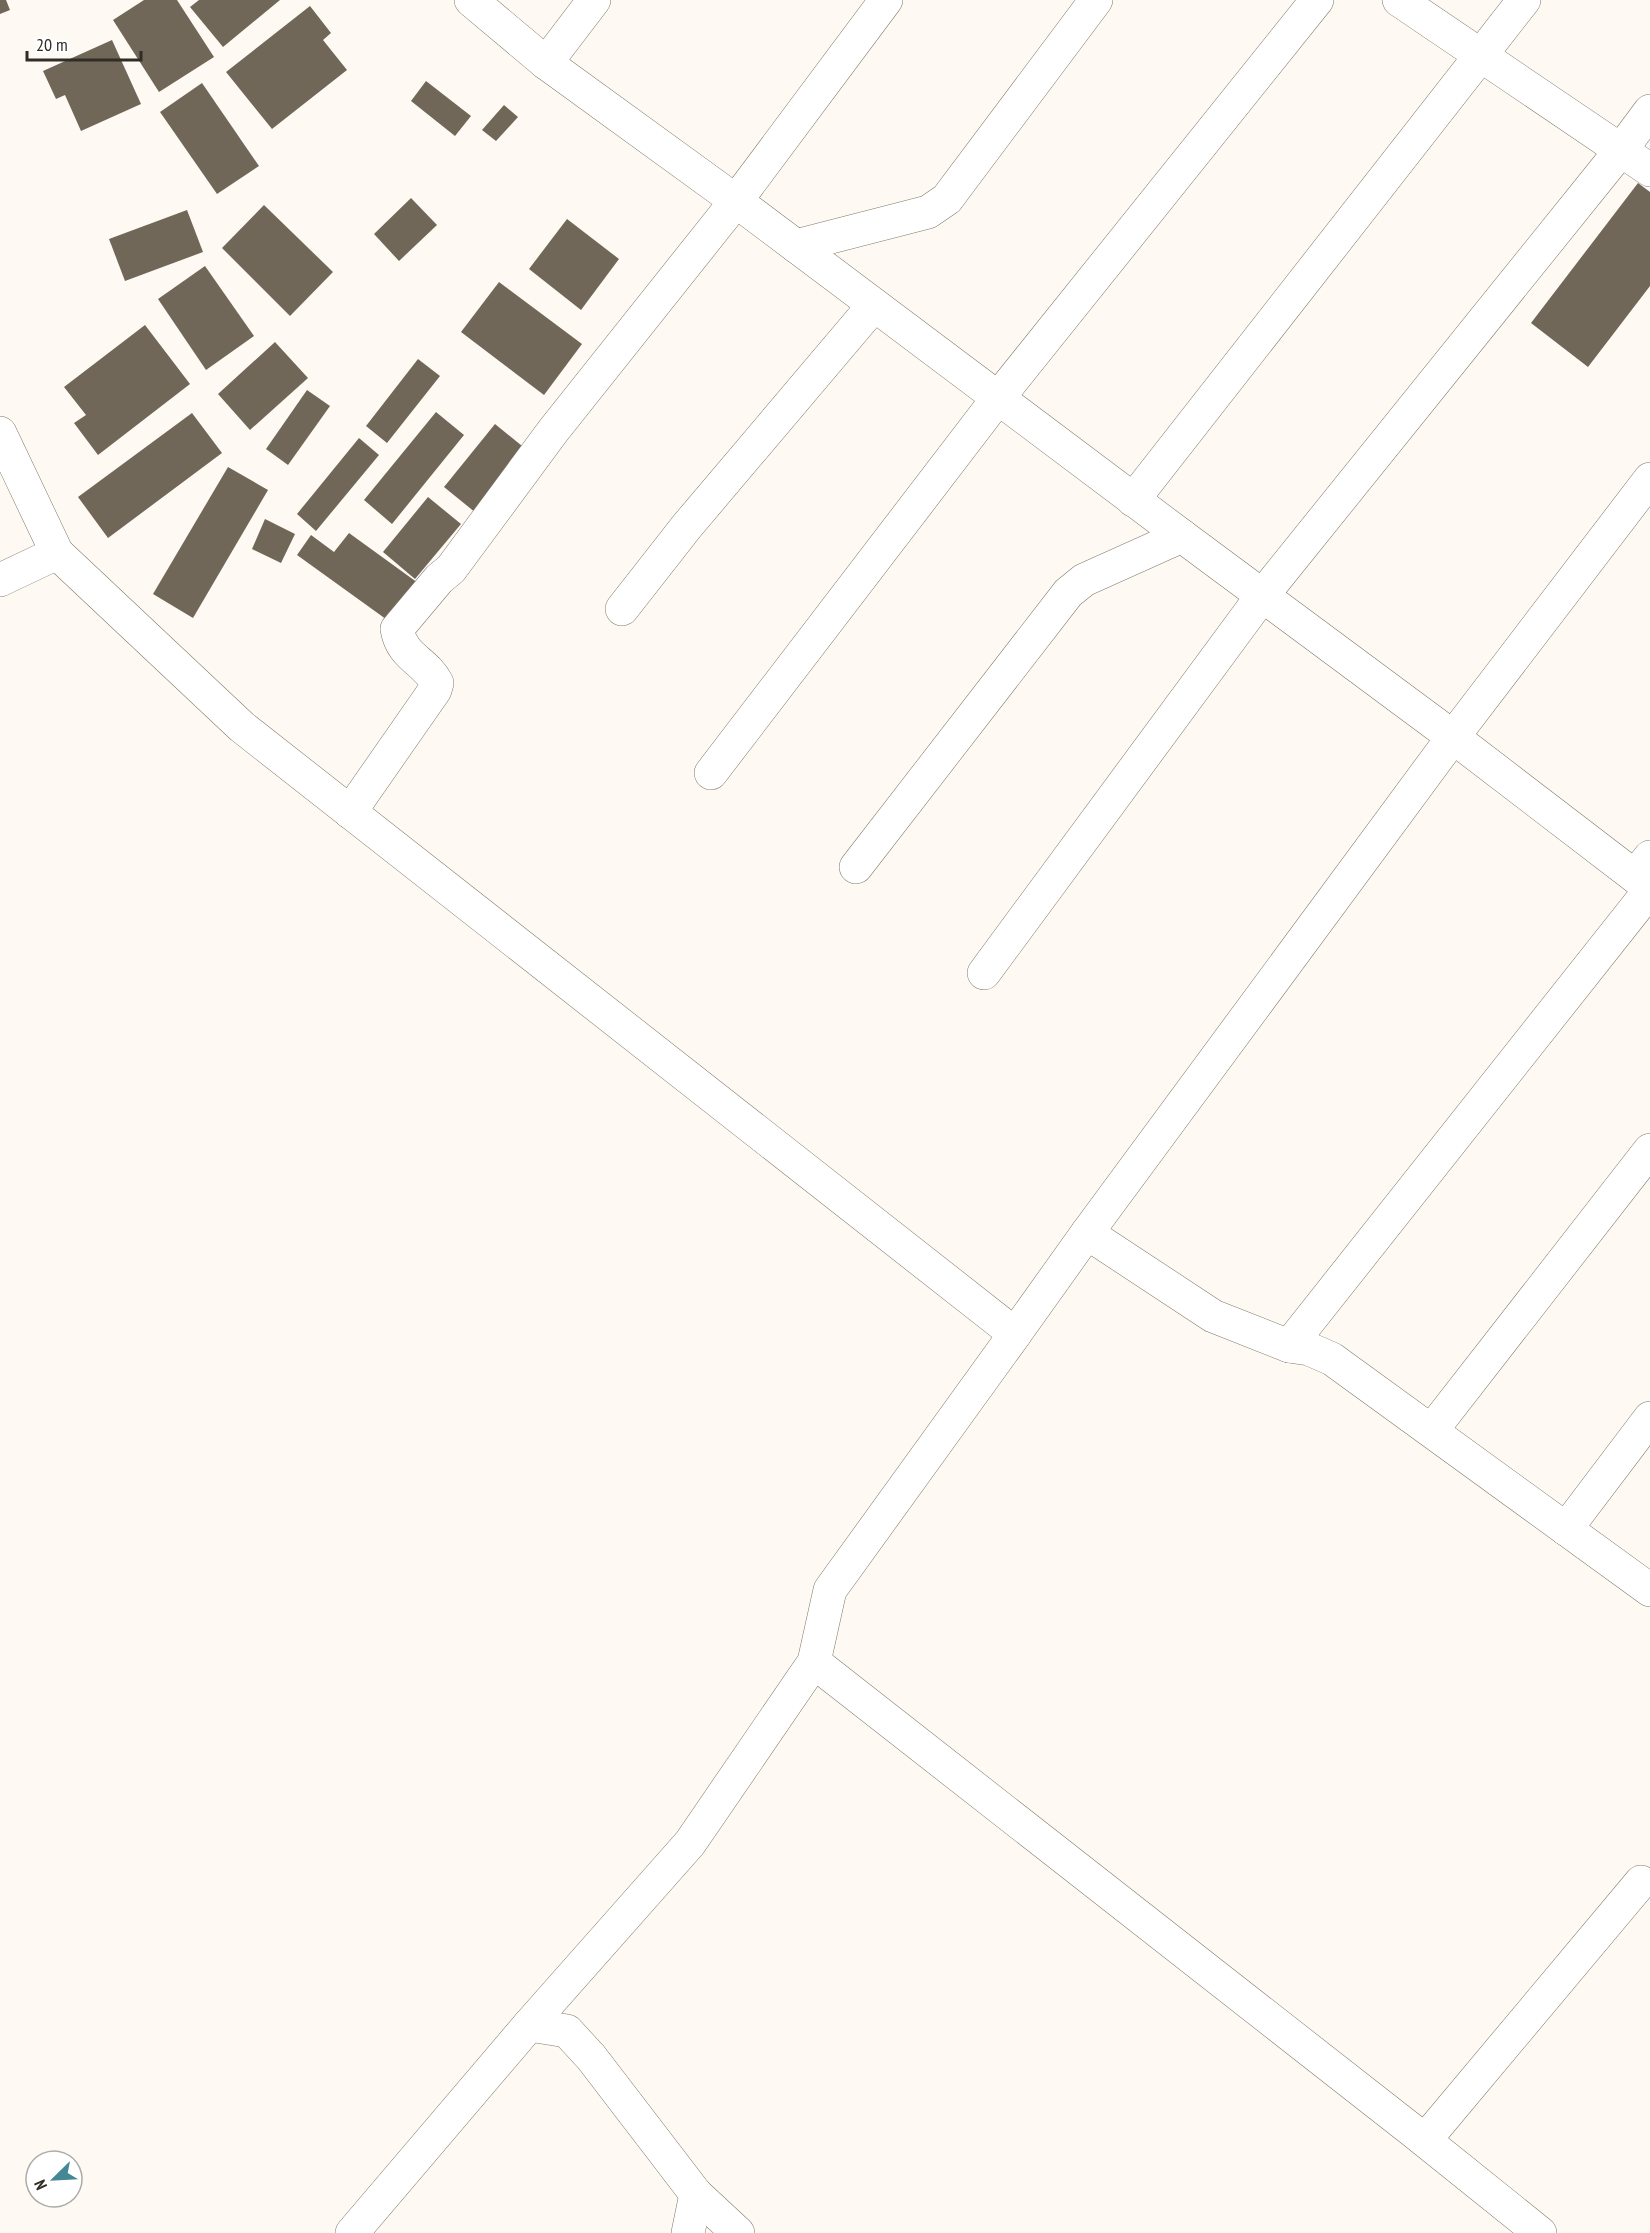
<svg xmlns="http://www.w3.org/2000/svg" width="1650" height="2233" viewBox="0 0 1650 2233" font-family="'PT Sans Narrow',sans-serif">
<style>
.building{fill:#706758}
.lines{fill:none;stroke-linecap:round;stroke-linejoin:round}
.street-casing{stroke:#82796a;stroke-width:34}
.secondary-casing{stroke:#82796a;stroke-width:34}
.street{stroke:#fff;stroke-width:33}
.secondary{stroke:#fff;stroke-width:33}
</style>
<rect width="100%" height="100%" fill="#fefaf3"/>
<g class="building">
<path d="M0 0H6L10 10 0 14Z"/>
<path d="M144 0H177L214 57 159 92 113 20Z"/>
<path d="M199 0H280L223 47 190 7Z"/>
<path d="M310 6 331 33 323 40 347 70 272 129 226 72Z"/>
<path d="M112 40 141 104 81 131 65 95 56 99 43 71Z"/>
<path d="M426 81 471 116 455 136 411 101Z"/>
<path d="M202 83 259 166 217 194 160 112Z"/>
<path d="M504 105 518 117 496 141 482 130Z"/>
<path d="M1638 183 1650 192V286L1588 367 1531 323Z"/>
<path d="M411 198 437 225 399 261 374 234Z"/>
<path d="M264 205 333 272 290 316 222 248Z"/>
<path d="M187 210 203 252 125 281 109 239Z"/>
<path d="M567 219 619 259 581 310 529 269Z"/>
<path d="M205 266 254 336 206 370 158 299Z"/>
<path d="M499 282 582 344 544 395 461 332Z"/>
<path d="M145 325 190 384 98 455 74 423 86 415 64 387Z"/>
<path d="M275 342 308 378 250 430 218 394Z"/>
<path d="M418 359 440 376 387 443 366 426Z"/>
<path d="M307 390 330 406 288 465 266 449Z"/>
<path d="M436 412 464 435 392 524 364 500Z"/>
<path d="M192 413 222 453 108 538 78 497Z"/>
<path d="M495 424 527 450 476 513 444 487Z"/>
<path d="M359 438 379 455 316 531 297 514Z"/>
<path d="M228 467 268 490 193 618 153 594Z"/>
<path d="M428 497 461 524 415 579 383 552Z"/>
<path d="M265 519 295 534 281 563 252 549Z"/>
<path d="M349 533 418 583 390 622 297 555 311 535 334 552Z"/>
</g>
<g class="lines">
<defs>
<g id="street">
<path d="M1399 0 1650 170"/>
<path d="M546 63 594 0"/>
<path d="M796 246 928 212 947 199 1096 0"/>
<path d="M0 433 57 553"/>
<path d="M1133 500 1524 0"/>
<path d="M0 580 57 553 242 727 1015 1334 1087 1233 1453 737 1182 536 736 201 546 63 471 0"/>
<path d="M622 609 687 526 874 305"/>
<path d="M711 773 998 398 1317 0"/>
<path d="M350 812 435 690 437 683C425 660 402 658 397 629L439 579 451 569 553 431 736 201 886 0"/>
<path d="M856 867 1068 593 1084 580 1182 536"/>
<path d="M1635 876 1650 857"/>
<path d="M984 973 1262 596 1621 150 1650 111"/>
<path d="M1087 1233 1213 1316 1289 1346 1309 1349 1332 1359 1650 1590"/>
<path d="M1289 1346 1650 890"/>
<path d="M1432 1430 1650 1150"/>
<path d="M1566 1529 1650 1418"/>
<path d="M814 1662 1413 2131 1540 2233"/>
<path d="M529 2025 567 2031 591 2057 696 2194 738 2233"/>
<path d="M1425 2140 1641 1882"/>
<path d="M352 2233 529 2025 690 1843 814 1662 830 1590 1015 1334"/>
<path d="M688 2233 696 2194"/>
</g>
<path id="secondary" d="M1650 479 1453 737 1650 888"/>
</defs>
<use href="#street" class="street-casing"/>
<use href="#secondary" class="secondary-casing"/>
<use href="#street" class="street"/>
<use href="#secondary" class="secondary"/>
</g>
<g transform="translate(54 2179) rotate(246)"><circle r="28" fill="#ffffff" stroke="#acaba8" stroke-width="1.5"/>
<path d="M0-4.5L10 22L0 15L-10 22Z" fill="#438894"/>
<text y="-9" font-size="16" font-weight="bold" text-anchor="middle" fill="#302c26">N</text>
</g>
<path d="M27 51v9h114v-9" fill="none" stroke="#302c26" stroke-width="3"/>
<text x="36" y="51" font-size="18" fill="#302c26" stroke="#ffffff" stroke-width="4.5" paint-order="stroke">20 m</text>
</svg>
